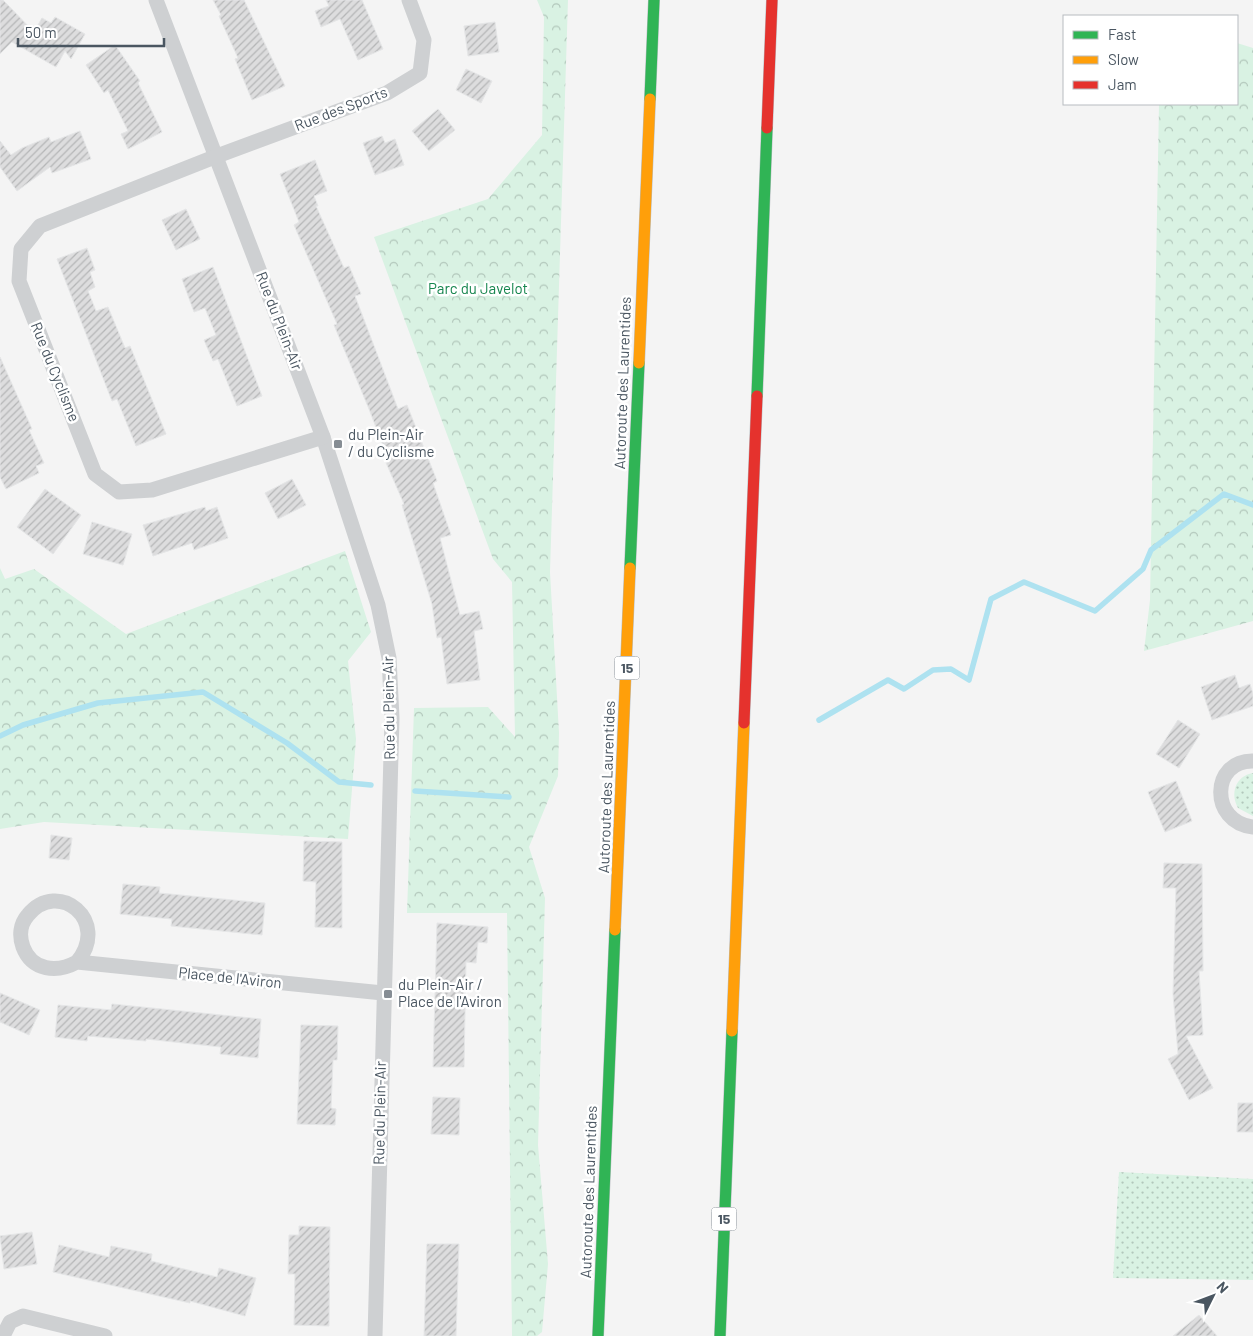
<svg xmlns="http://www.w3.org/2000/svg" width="1253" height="1336" viewBox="0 0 1253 1336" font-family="Barlow,sans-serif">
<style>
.grass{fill:url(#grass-dots)}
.forest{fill:url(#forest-crowns)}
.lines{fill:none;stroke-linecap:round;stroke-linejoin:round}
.stream{stroke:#aee2f0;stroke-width:5.5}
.building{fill:url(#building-hatch);stroke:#e5e6e7}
.fast-casing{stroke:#b9bec3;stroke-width:12}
.slow-casing{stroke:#b9bec3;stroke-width:12}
.jam-casing{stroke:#b9bec3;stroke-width:12}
.street{stroke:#ced0d2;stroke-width:15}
.fast{stroke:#30b455;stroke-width:11}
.slow{stroke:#ff9f0a;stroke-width:11}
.jam{stroke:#e5322d;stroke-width:11}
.poi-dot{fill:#868d94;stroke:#fff;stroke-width:2}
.labels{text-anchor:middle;stroke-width:5;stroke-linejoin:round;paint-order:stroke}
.shield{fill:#fff;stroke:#808990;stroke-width:1}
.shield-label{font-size:14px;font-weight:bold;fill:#4a5661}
.street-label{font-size:15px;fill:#4a5661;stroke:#fff}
.park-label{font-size:15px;fill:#17864f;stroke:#fff}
.poi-label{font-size:15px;fill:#4a5661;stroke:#fff;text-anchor:start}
</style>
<defs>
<pattern id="grass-dots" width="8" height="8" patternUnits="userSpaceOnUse" patternTransform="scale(1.25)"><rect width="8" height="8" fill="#d9f2e3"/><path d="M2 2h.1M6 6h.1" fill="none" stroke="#b2c7bb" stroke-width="1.8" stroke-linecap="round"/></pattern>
<pattern id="forest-crowns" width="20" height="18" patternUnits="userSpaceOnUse" patternTransform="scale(1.25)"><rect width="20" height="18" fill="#d9f2e3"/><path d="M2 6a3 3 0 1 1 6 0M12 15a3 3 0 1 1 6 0" fill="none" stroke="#b2c7bb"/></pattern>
<pattern id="building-hatch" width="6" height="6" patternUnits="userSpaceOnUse" patternTransform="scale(1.25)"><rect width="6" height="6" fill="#ddddde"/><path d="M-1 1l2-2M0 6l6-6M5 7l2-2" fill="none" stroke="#b5b6b7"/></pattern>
</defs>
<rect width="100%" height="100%" fill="#f4f4f4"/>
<g class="grass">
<path d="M1253 773V816L1238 808C1230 794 1235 776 1253 773Z"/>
<path d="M1119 1172 1253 1179V1280L1113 1278Z"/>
</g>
<g class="forest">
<path d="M537 0H568L550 572 559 733 558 776 529 847 545 898 538 1145 548 1264 542 1332 537 1336H512L507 913H407L414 708 488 707 515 737 512 582 493 559 374 237 488 199 542 135 544 17Z"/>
<path d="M1237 43 1253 48V621L1144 651 1150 600 1159 104H1237Z"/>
<path d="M345 551 371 632 348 661 356 739 348 839 44 822 0 829V568L5 579 34 569 126 634Z"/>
</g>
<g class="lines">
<g class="stream">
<path d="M819 720 888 680 904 689 933 670 951 669 969 680 991 599 1024 582 1095 611 1143 569 1151 550 1224 494 1253 505"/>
<path d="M0 736 23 725 98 703 203 692 287 743 339 782 371 785"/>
<path d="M415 791 509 797"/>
</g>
</g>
<g class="building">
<path d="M0 0H3L34 32 42 18 51 23 55 17 85 34 71 59 65 51 56 67 12 42 0 54Z"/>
<path d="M213 0H244L285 86 252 100 235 59 238 58 219 16 221 15Z"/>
<path d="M326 0H362L383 49 358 60 340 19 321 27 315 11 329 6Z"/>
<path d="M495 22 499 52 468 56 464 26Z"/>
<path d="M115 45 140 81 138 83 162 132 128 149 121 134 128 131 108 90 104 93 86 65Z"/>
<path d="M466 69 492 81 481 103 456 90Z"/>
<path d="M438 109 455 130 429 151 412 131Z"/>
<path d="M80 131 91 159 52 173 50 167 17 191 0 167V141L11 155 22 148 49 137 51 142Z"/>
<path d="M382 136 385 143 395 139 404 165 375 175 363 143Z"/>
<path d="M315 160 327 191 314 196 318 206H316L344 268 349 266 361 294 355 296 398 409 407 405 437 481 433 483 451 535 440 538 460 615 479 611 483 629 474 631 480 680 447 684 441 637 437 638 432 604 402 505 404 504 384 458 387 456 369 409 334 325 337 324 294 225 299 222 280 174Z"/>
<path d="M186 209 200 239 176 250 162 220Z"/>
<path d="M87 248 95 270 90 272 95 287 88 291 96 311 108 307 125 348 130 346 166 434 136 446 117 399 112 401 57 259Z"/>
<path d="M213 267 262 396 237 406 218 359 213 361 204 340 216 335 205 308 194 312 182 279Z"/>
<path d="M0 357 32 429 29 430 44 463 36 466 39 473 6 489 0 477Z"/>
<path d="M292 479 306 505 278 519 265 493Z"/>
<path d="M45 489 81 515 53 554 17 527Z"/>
<path d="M205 507 206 511 217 507 228 538 194 550 192 543 153 556 143 525Z"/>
<path d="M92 522 132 534 123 565 83 554Z"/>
<path d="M1235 675 1239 688 1250 684 1253 694V706L1212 720 1201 687Z"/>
<path d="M1178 720 1200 734 1179 768 1156 754Z"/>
<path d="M1176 781 1192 821 1165 832 1148 792Z"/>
<path d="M51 835 72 838 69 860 49 858Z"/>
<path d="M304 841 342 842V928L315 927 316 882 303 881Z"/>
<path d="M1164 863 1202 864 1203 971H1199L1203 1035 1186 1036 1213 1088 1189 1100 1168 1059 1178 1054 1173 994 1176 888H1163Z"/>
<path d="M123 884 160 887 159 893 265 903 262 935 171 926 172 919 120 914Z"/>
<path d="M437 923 488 927 487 943 478 942 476 963 466 962 464 1067H433Z"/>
<path d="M0 993 40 1010 29 1035 0 1022Z"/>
<path d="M112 1004 261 1019 258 1058 220 1054 221 1047 146 1039V1041L88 1036 87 1041 55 1037 58 1005 111 1010Z"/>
<path d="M301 1025 338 1026 337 1060H333L331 1108 336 1109 335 1125 297 1124Z"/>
<path d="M433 1097 460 1098 459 1135 431 1134Z"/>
<path d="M1238 1103H1253V1132H1237Z"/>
<path d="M299 1226 330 1227 329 1326 294 1325 295 1274H288L289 1235H299Z"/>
<path d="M32 1232 37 1264 4 1269 0 1236Z"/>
<path d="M427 1244H459L456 1336H424Z"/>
<path d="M59 1245 109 1257 111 1246 152 1254 151 1261 217 1277 219 1268 256 1278 245 1316 190 1301V1303L53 1272Z"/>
<path d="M1199 1315 1217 1336H1173Z"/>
</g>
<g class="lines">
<defs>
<g id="fast">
<path d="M650 99 654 0"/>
<path d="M757 396 767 128"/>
<path d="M630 568 639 363"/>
<path d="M598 1336 615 930"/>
<path d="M720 1336 732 1031"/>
</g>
<g id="slow">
<path d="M639 363 650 99"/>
<path d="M615 930 630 568"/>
<path d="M732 1031 744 723"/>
</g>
<g id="jam">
<path d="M767 128 772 0"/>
<path d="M744 723 757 396"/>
</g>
</defs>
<use href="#fast" class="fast-casing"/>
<use href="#slow" class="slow-casing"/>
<use href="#jam" class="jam-casing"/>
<g class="street">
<path d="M156 0 323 437 378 605 389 658 392 718 375 1336"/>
<path d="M323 437 152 490 119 492 95 474 19 281 21 249 40 226 217 156 387 93 420 73 424 40 409 0"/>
<path d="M1253 761C1211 760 1209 822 1253 827"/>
<path d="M77 962C111 921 58 878 28 915 20 924 19 936 23 947 32 971 57 973 77 962L383 993"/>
<path d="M3 1336 10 1322 23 1316 105 1336"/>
</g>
<use href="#fast" class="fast"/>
<use href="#slow" class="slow"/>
<use href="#jam" class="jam"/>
</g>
<g class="poi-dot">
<rect x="333" y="439" width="10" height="10" rx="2.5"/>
<rect x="383" y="989" width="10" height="10" rx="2.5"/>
</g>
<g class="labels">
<g class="shield">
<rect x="614.5" y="656.5" width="25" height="23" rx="4"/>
<rect x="711.5" y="1207.5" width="25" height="23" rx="4"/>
</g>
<g class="shield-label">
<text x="627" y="673">15</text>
<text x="724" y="1224">15</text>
</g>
<g class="street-label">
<text transform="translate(341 109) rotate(-21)" y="5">Rue des Sports</text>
<text transform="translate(279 321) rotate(69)" y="5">Rue du Plein-Air</text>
<text transform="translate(55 372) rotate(68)" y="5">Rue du Cyclisme</text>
<text transform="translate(623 383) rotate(-88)" y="5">Autoroute des Laurentides</text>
<text transform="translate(389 708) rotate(-91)" y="5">Rue du Plein-Air</text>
<text transform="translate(607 787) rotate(-88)" y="5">Autoroute des Laurentides</text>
<text transform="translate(230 978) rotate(6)" y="5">Place de l'Aviron</text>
<text transform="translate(380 1113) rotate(-89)" y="5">Rue du Plein-Air</text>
<text transform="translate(589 1192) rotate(-88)" y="5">Autoroute des Laurentides</text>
</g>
<g class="park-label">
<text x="478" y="294">Parc du Javelot</text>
</g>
<g class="poi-label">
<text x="348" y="440">du Plein-Air<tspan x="348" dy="17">/ du Cyclisme</tspan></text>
<text x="398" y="990">du Plein-Air /<tspan x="398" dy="17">Place de l'Aviron</tspan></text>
</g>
</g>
<rect x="1063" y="15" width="175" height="90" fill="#ffffff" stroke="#b7bbc0"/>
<rect x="1073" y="31" width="25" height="8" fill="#30b455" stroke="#b7bbc0"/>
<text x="1108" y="40" font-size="15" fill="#4a5661">Fast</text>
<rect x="1073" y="56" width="25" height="8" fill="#ff9f0a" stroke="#b7bbc0"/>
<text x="1108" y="65" font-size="15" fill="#4a5661">Slow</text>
<rect x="1073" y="81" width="25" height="8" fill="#e5322d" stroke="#b7bbc0"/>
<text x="1108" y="90" font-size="15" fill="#4a5661">Jam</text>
<g transform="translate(1213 1296) rotate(48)" stroke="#ffffff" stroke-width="4" paint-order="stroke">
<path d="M0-4L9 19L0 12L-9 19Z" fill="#4a5661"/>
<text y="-8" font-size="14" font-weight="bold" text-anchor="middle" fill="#4a5661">N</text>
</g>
<path d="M18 38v8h146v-8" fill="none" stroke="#4a5661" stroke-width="2.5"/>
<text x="25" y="38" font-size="15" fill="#4a5661" stroke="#ffffff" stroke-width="4" paint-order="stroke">50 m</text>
</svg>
